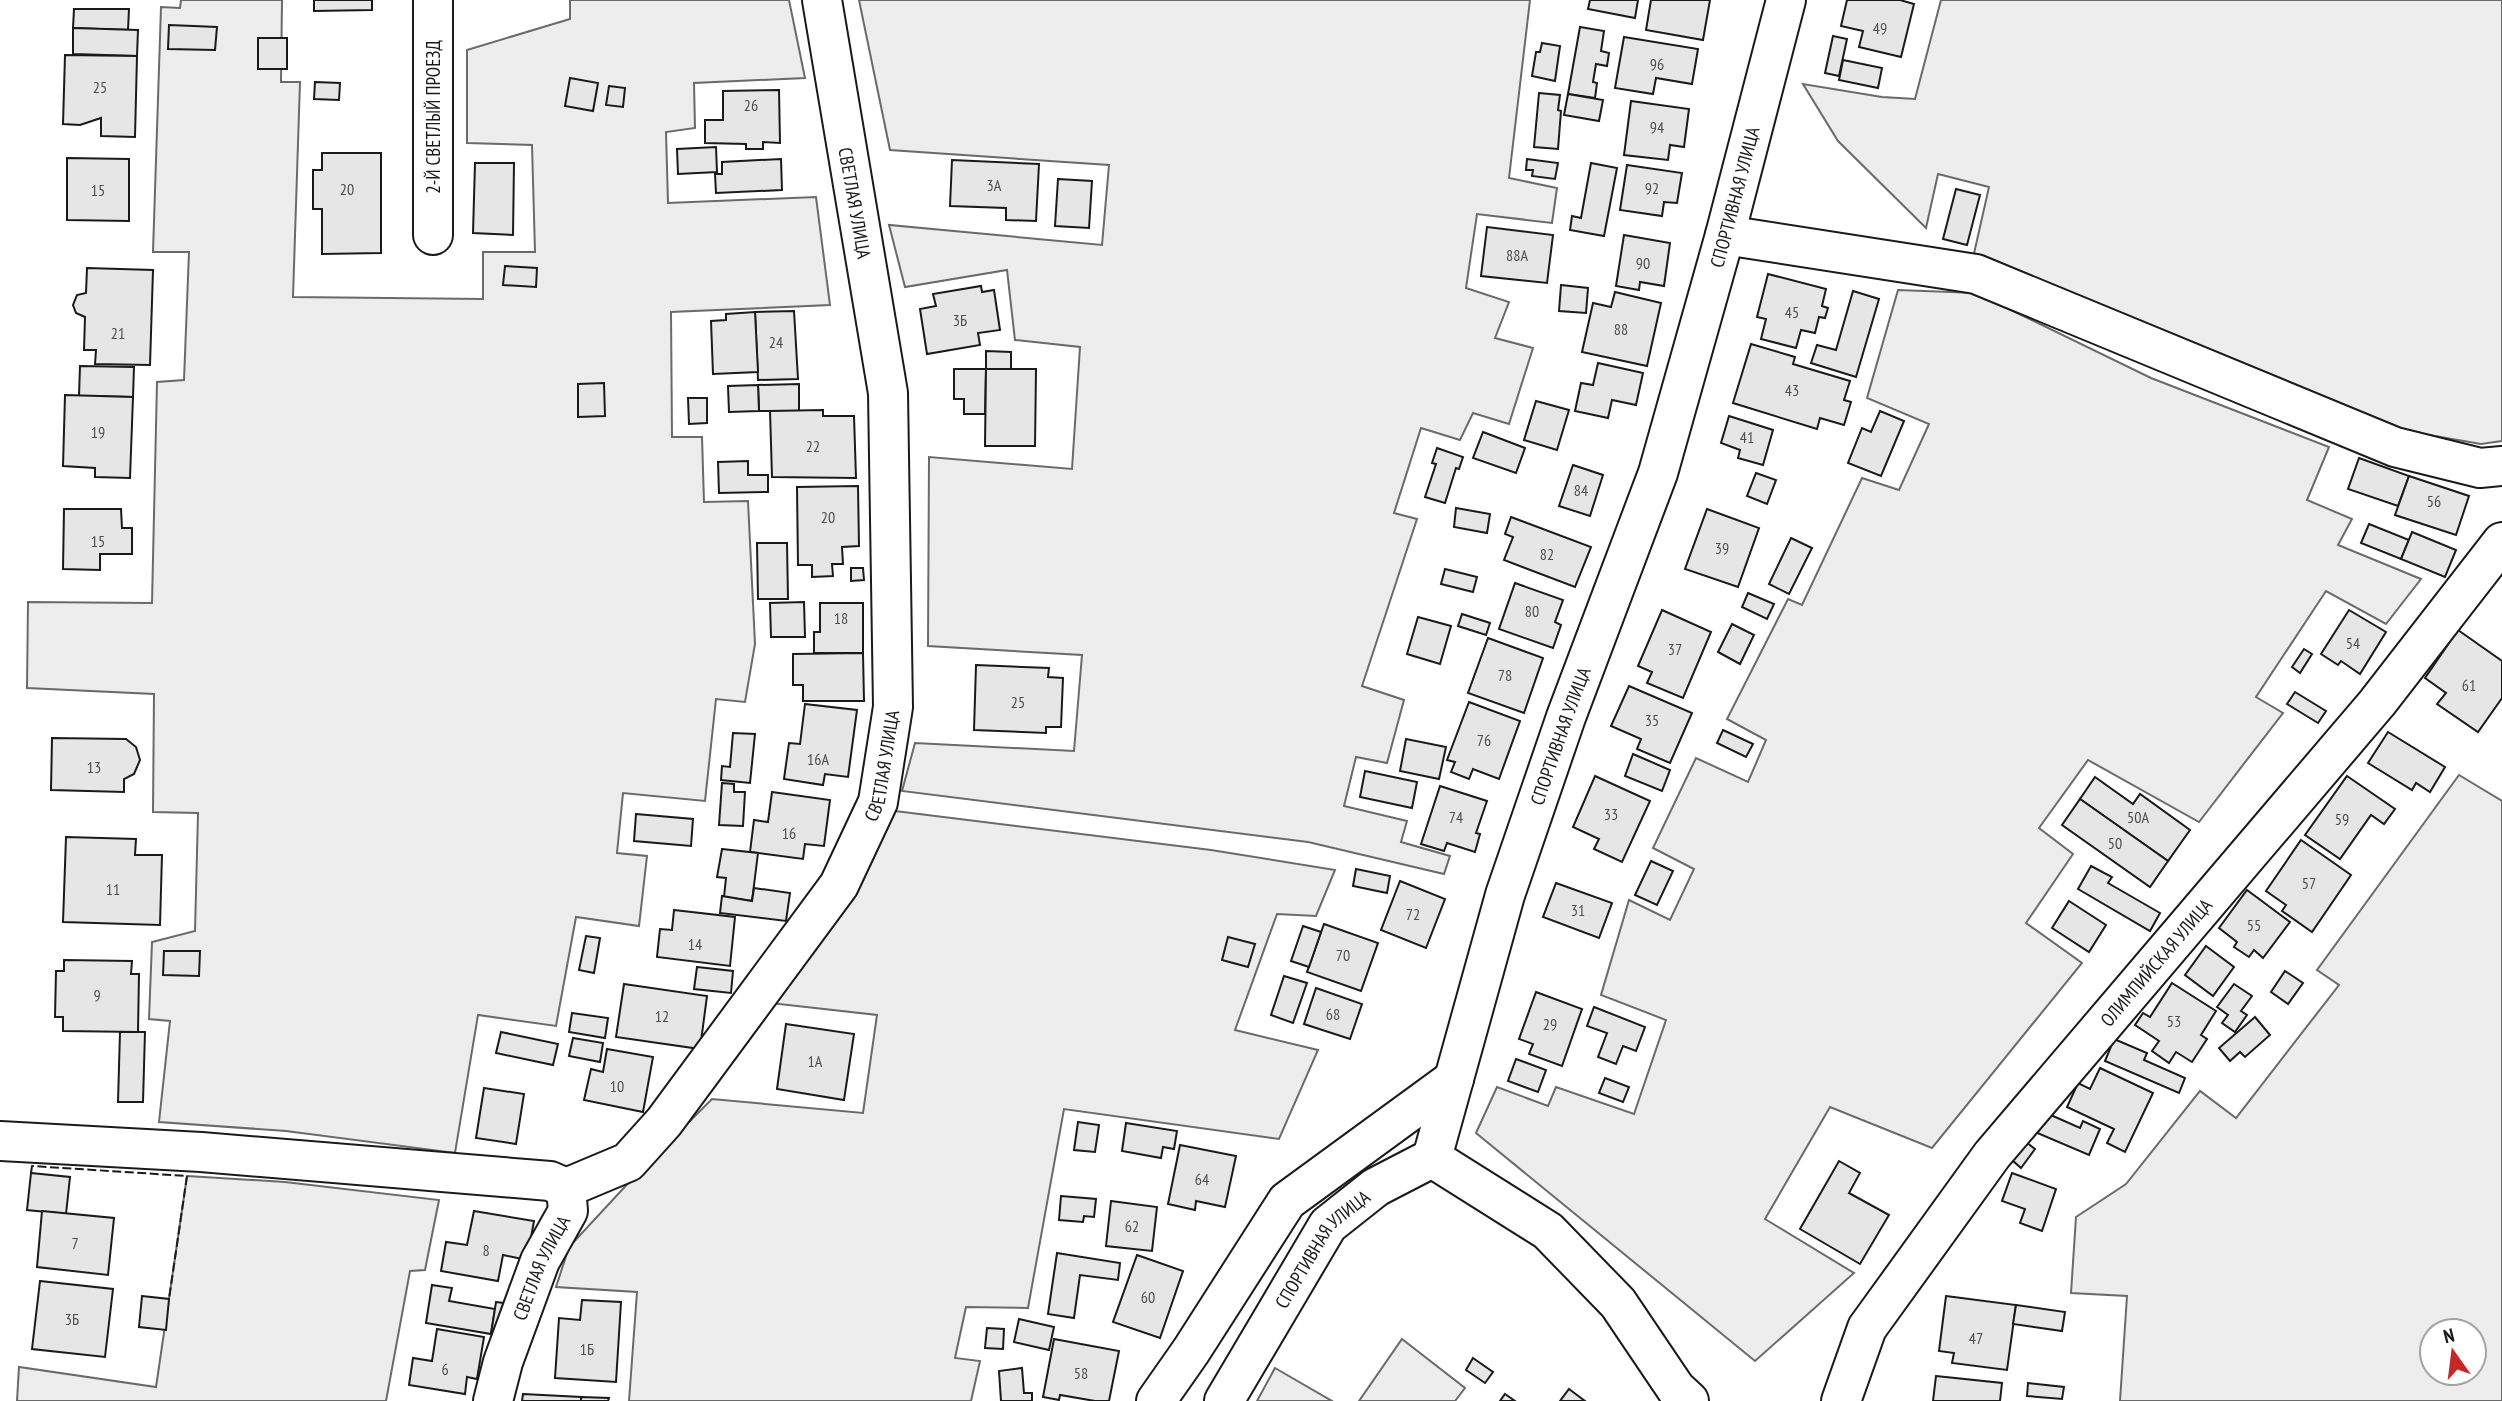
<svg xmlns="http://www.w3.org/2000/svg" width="2502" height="1401" viewBox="0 0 2502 1401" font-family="'PT Sans Narrow',sans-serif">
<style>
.built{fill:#ededed;stroke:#6a6a6a;stroke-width:2;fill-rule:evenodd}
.building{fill:#e6e6e6;stroke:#1a1a1a;stroke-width:2}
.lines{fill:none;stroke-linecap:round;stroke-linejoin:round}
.minor-casing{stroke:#1a1a1a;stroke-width:42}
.minor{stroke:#fff;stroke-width:38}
.fence{stroke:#1a1a1a;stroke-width:2;stroke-dasharray:9 3.5;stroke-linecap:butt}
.labels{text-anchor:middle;stroke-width:5;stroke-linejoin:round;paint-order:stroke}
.number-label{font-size:16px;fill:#4d4d4d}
.street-label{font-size:19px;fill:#1a1a1a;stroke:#fff}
</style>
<rect width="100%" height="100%" fill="#fff"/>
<g class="built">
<path d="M181 0H282L281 82H300L293 297 483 299V252H535L532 145 467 143V50L570 19V0H789L805 78 694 83 695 128 666 132 668 203 816 197 830 305 671 312 672 437H702L704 502 748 501 755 644 745 702 716 699 705 801 623 793 617 853 647 856 639 926 576 917 556 1026 478 1015 455 1153 286 1131 159 1122 170 1021 149 1019 152 942 195 931 198 813 153 812 154 694 27 688 28 602 152 603 157 382 184 380 189 252H153L161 7 180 8Z"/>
<path d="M859 0H1530L1509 178 1557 188 1552 223 1477 214 1466 288 1509 302 1495 338 1533 348 1509 424 1473 413 1460 440 1421 428 1394 513 1417 519 1362 686 1404 700 1387 763 1356 757 1344 806 1407 821 1401 842 1450 856 1444 874 1308 842 902 791 915 743 1074 751 1082 655 928 646 929 457 1072 469 1080 347 1015 340 1007 270 905 287 889 225 1102 245 1109 165 890 150Z"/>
<path d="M1941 0H2502V441L2481 444 2394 429 1973 258 1989 187 1938 174 1926 228 1838 141 1803 84 1882 97 1915 99Z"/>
<path d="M1898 290 1976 293 2151 378 2329 447 2307 500 2352 519 2338 545 2421 579 2386 624 2326 591 2256 697 2283 713 2199 822 2088 760 2039 828 2073 854 2026 923 2082 963 1932 1148 1830 1107 1765 1219 1854 1273 1755 1361 1476 1133 1497 1087 1548 1106 1556 1087 1634 1114 1666 1020 1601 995 1629 900 1670 920 1694 869 1653 848 1696 758 1748 782 1766 740 1727 719 1788 599 1802 605 1862 478 1899 490 1929 424 1867 398Z"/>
<path d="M2459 775 2502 801V1401H2120L2127 1296 2071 1293 2076 1217 2126 1184 2200 1091 2236 1118 2339 985 2317 970ZM2432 1331H2474V1373H2432Z"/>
<path d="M887 810 1211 850 1335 870 1316 916 1277 914 1235 1030 1318 1050 1279 1139 1064 1109 1028 1308 966 1307 955 1358 980 1361 971 1401H629L637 1292 556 1287 569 1247 633 1178 712 1099 863 1113 877 1015 770 1003Z"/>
<path d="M187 1176 285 1182 439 1200 425 1270 410 1271 386 1401H17L19 1367 156 1387Z"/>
<path d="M1402 1339 1465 1388 1455 1401H1359Z"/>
<path d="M1275 1368 1332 1401H1257Z"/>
</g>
<g class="building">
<path d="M314 0H372V10L314 11Z"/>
<path d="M1590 0H1638L1635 18 1588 9Z"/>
<path d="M1651 0H1710L1703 40 1646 30Z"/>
<path d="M1847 0H1900L1914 4 1901 57 1859 47 1863 31 1841 26Z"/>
<path d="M74 9H129L128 30 73 28Z"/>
<path d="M169 25 217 27 215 50 168 49Z"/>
<path d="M1580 27 1604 31 1601 51 1609 53 1607 66 1596 64 1593 82 1597 83 1595 98 1568 94Z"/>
<path d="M73 28 138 30 137 56 73 54Z"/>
<path d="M1833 36 1847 39 1839 76 1825 73Z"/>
<path d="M1624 37 1698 49 1692 84 1656 78 1653 94 1615 88Z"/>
<rect x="258" y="38" width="29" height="31"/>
<path d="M1542 43 1560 46 1555 81 1532 76 1536 52H1540Z"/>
<path d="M65 55 137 56 135 137 101 136V118L80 125 63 124Z"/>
<path d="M1843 60 1882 68 1878 88 1839 80Z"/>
<path d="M570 78 598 83 593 111 565 106Z"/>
<path d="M315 82 340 83 339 100 314 99Z"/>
<path d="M609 86 625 88 623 107 606 105Z"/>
<path d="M779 90 780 143 763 142V149H746V144L705 143V120H723V91Z"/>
<path d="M1539 93 1560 95 1558 110 1561 111 1558 149 1534 147Z"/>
<path d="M1568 94 1603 100 1599 121 1564 115Z"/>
<path d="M1631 101 1689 109 1684 147 1670 145 1668 160 1624 155Z"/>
<path d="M716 147 717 172 678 174 677 149Z"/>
<path d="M322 153H381V253L322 254V209H313V170H322Z"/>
<path d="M67 158 129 159V221L67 220Z"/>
<path d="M781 159 782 190 716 193 715 174H722V162Z"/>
<path d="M1527 159 1558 163 1555 179 1532 176 1533 170H1526Z"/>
<path d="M952 160 1039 164 1036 221 1006 220V208L950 206Z"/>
<path d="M475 163H514L513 235 473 233Z"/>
<path d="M1591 163 1617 168 1604 236 1570 230 1572 216 1581 218Z"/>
<path d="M1627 165 1682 173 1677 203 1664 202 1662 216 1620 210Z"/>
<path d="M1058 179 1092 181 1089 228 1055 226Z"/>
<path d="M1956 189 1980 195 1967 245 1943 239Z"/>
<path d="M1487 227 1553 235 1547 283 1481 276Z"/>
<path d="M1624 235 1670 243 1664 286 1640 282 1639 290 1616 286Z"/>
<path d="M505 266 537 268 536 287 503 285Z"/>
<path d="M87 268 153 270 150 365 95 364 96 350H84L85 317 76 313 73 305 77 295 86 293Z"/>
<path d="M1768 274 1826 289 1822 306 1828 308 1825 318 1819 317 1815 333 1801 330 1796 348 1761 339 1766 319 1757 317Z"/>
<path d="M1561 285 1588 288 1586 313 1559 311Z"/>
<path d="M981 286 982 292 994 290 1000 330 978 333 980 345 927 354 920 309 936 306 933 294Z"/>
<path d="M1853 291 1879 299 1856 377 1811 363 1817 345 1836 350Z"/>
<path d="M1615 292 1661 303 1647 366 1582 352 1593 303 1611 307Z"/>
<path d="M794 311 798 379 758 380 755 312Z"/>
<path d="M755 312 758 372 713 374 711 321 726 320V314Z"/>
<path d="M1751 344 1795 357 1793 364 1850 381 1844 400 1851 402 1844 425 1820 418 1817 429 1733 403Z"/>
<path d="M986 351 1011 352V370L986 369Z"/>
<path d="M1598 363 1643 373 1636 405 1612 400 1608 418 1575 411 1581 383 1593 385Z"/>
<path d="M80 366 134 367 133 397 79 396Z"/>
<path d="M954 369H986L985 414H964V399H954Z"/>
<path d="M986 369H1036L1035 446H985Z"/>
<path d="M604 383 605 416 578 417V384Z"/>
<path d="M799 384V411H759L758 385Z"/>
<path d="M758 385 759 411 729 412 728 386Z"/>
<path d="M65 395 133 397 130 478 95 477V468L63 466Z"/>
<path d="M688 398H707V423L689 424Z"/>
<path d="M1536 401 1569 410 1557 450 1524 440Z"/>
<path d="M823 410V416H854L856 478 772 477 770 411Z"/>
<path d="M1880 411 1904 421 1881 476 1848 463 1862 428 1871 432Z"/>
<path d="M1729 416 1773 430 1763 465 1738 458 1740 450 1721 443Z"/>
<path d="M1483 432 1525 448 1516 473 1473 458Z"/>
<path d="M1437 448 1463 457 1459 469 1456 468 1445 503 1425 497 1436 464 1432 463Z"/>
<path d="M2359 458 2409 476 2398 506 2348 489Z"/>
<path d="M748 461V475H768V492L719 493 718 462Z"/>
<path d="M1573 465 1603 475 1590 516 1559 506Z"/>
<path d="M1756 473 1776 480 1767 504 1747 496Z"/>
<path d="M2409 476 2469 496 2456 535 2395 515Z"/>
<path d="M858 486 859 546 842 547 843 564H832L833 576 812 577V565H798L797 487Z"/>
<path d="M1456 508 1490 514 1487 533 1454 527Z"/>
<path d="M64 509H121L122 528H132V554H100V570L63 569Z"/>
<path d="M1707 509 1759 528 1738 587 1685 569Z"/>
<path d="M1511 517 1591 547 1575 587 1504 560 1513 537 1505 534Z"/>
<path d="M2369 524 2409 540 2401 559 2361 543Z"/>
<path d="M2412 532 2456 550 2445 577 2401 559Z"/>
<path d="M1791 538 1812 548 1789 594 1769 584Z"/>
<path d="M757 543H787L788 599H758Z"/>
<path d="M851 568H863L864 580 851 581Z"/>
<path d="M1445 569 1477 577 1473 592 1441 584Z"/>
<path d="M1515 583 1563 600 1555 622 1561 625 1553 648 1499 629Z"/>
<path d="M1748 593 1774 604 1767 619 1742 607Z"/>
<path d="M804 602 805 637H771L770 603Z"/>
<path d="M820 603H863V653H814V632H820Z"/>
<path d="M1662 610 1711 632 1683 698 1647 683 1652 672 1638 666Z"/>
<path d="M2349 610 2386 632 2360 674 2341 661 2338 665 2321 654Z"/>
<path d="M1462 614 1490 623 1486 635 1458 626Z"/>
<path d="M1418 617 1451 626 1440 664 1407 654Z"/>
<path d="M1732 624 1754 635 1740 664 1718 652Z"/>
<path d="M2458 630 2502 661V698L2478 732 2437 704 2446 693 2425 678Z"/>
<path d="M1488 638 1543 658 1524 713 1468 693Z"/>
<path d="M2304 649 2312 654 2300 673 2292 667Z"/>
<path d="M863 653 864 701H803V685H793V654Z"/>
<path d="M976 665 1049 668 1048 677 1063 678 1061 727H1046V733L974 730Z"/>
<path d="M1629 686 1692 713 1670 763 1637 749 1641 739 1611 726Z"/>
<path d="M2295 692 2326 711 2318 723 2287 704Z"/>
<path d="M1469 702 1520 721 1499 779 1473 769 1469 779 1451 772 1455 762 1447 760Z"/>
<path d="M805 704 857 710 848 777 825 774 823 785 784 779 789 743 800 744Z"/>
<path d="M1723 730 1753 744 1746 757 1717 743Z"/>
<path d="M2388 732 2445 767 2430 792 2416 783 2412 790 2368 763Z"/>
<path d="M733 733 755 734 750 783 721 780 722 766 730 767Z"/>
<path d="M52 738 126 739 136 747 140 760 134 774 124 779V792L51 790Z"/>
<path d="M1406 739 1446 747 1439 779 1400 771Z"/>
<path d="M1633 754 1670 770 1662 791 1625 776Z"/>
<path d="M1365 771 1417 782 1412 808 1360 797Z"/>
<path d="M1595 776 1650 801 1622 862 1594 849 1599 839 1573 827Z"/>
<path d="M2347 776 2395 809 2384 824 2371 815 2340 859 2305 835Z"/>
<path d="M2095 777 2133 804 2140 794 2190 830 2168 861 2080 799Z"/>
<path d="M722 783 734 784V792H745L743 826 719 825Z"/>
<path d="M1440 786 1487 801 1476 833 1480 834 1475 852 1447 843 1444 851 1421 844Z"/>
<path d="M772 792 830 800 824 846 805 844 803 859 750 852 754 820 768 822Z"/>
<path d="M2080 799 2168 861 2150 887 2062 825Z"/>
<path d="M636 814 693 819 691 846 634 841Z"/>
<path d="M66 837 136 839 135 855H162L160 925 63 922Z"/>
<path d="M2301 840 2351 875 2312 932 2282 911 2286 905 2266 891Z"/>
<path d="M722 849 758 853 752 901 724 897 726 878 717 877Z"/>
<path d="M1651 861 1673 871 1657 905 1635 895Z"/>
<path d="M2091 866 2112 877 2108 883 2160 913 2150 931 2078 889Z"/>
<path d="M1356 869 1390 876 1387 893 1353 886Z"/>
<path d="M1400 881 1445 899 1426 948 1381 930Z"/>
<path d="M1556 883 1612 903 1599 938 1543 917Z"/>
<path d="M754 888 790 893 786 921 720 913 722 896 752 901Z"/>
<path d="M2247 890 2290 922 2263 958 2254 950 2249 957 2234 947 2237 942 2219 928Z"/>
<path d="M2069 901 2106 925 2089 952 2052 928Z"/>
<path d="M674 910 735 917 730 966 657 957 660 929 672 930Z"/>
<path d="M1324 924 1378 943 1361 991 1307 972Z"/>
<path d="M1303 926 1321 932 1309 967 1291 961Z"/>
<path d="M586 936 600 938 594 973 579 970Z"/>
<path d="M1228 937 1255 944 1248 967 1222 960Z"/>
<path d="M2206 946 2234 967 2213 996 2185 975Z"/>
<path d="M164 951H200L199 976 163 975Z"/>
<path d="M64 960 132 961 131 974H139L138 1032 63 1031V1017H55L56 971H64Z"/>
<path d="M697 967 733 971 731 993 694 989Z"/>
<path d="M2285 971 2303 983 2288 1004 2271 992Z"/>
<path d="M1284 976 1307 983 1293 1023 1271 1015Z"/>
<path d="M2172 983 2216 1011 2201 1035 2207 1039 2192 1062 2176 1052 2169 1063 2152 1051 2159 1041 2135 1025 2143 1013 2150 1017Z"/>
<path d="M624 984 707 996 700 1049 616 1037Z"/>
<path d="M2234 984 2252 996 2241 1011 2247 1015 2235 1032 2222 1023 2228 1015 2217 1007Z"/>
<path d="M1316 988 1362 1004 1350 1039 1304 1024Z"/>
<path d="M1536 992 1582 1009 1562 1066 1529 1054 1533 1044 1519 1039Z"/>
<path d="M1594 1007 1645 1027 1636 1051 1623 1046 1616 1064 1598 1057 1607 1033 1587 1026Z"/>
<path d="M572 1013 608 1018 605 1038 569 1032Z"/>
<path d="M2255 1017 2270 1035 2245 1057 2240 1052 2230 1061 2219 1048Z"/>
<path d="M786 1024 854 1034 844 1100 777 1089Z"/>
<path d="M120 1032H145L143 1102H118Z"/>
<path d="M501 1032 558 1044 553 1065 496 1053Z"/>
<path d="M573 1038 603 1043 600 1062 569 1056Z"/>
<path d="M2114 1039 2147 1053 2144 1060 2185 1078 2179 1093 2105 1061Z"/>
<path d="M607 1049 653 1057 643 1112 584 1100 591 1069 603 1072Z"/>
<path d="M1516 1059 1546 1070 1538 1092 1508 1081Z"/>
<path d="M2100 1068 2153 1093 2125 1152 2107 1143 2114 1129 2067 1107 2078 1083 2090 1089Z"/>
<path d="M1605 1078 1629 1087 1623 1102 1599 1093Z"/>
<path d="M484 1088 524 1094 516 1144 476 1138Z"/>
<path d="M2044 1112 2080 1128 2083 1121 2100 1129 2089 1155 2035 1132Z"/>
<path d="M1078 1122 1099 1125 1095 1152 1074 1150Z"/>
<path d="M1126 1123 1177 1131 1174 1149 1163 1147 1161 1158 1122 1151Z"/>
<path d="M2026 1142 2035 1149 2021 1168 2012 1160Z"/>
<path d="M1180 1145 1236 1156 1225 1207 1196 1201 1195 1210 1168 1204Z"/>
<path d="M1839 1161 1860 1173 1849 1193 1889 1215 1860 1264 1800 1229Z"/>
<path d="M31 1173 70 1177 66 1214 27 1210Z"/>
<path d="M2012 1173 2056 1189 2042 1231 2020 1223 2025 1209 2002 1201Z"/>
<path d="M1061 1196 1096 1199 1094 1217 1084 1216 1083 1222 1059 1220Z"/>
<path d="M1111 1201 1157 1207 1152 1251 1106 1246Z"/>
<path d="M42 1211 114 1218 108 1275 37 1267Z"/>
<path d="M474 1211 534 1221 527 1260 503 1255 498 1281 441 1271 446 1242 467 1245Z"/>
<path d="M1057 1253 1120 1263 1118 1280 1080 1275 1074 1318 1048 1314Z"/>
<path d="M1137 1255 1183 1271 1160 1338 1113 1322Z"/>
<path d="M40 1281 113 1289 105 1357 32 1349Z"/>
<path d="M432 1285 452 1288 449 1301 495 1309 491 1334 426 1323Z"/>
<path d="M142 1296 169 1299 166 1330 139 1327Z"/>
<path d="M1946 1296 2016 1305 2007 1370 1952 1363 1954 1353 1939 1351Z"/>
<path d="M582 1300 621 1302 616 1382 555 1378 559 1318 580 1320Z"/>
<path d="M496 1302 513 1304 507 1336 491 1334Z"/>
<path d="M2016 1305 2065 1312 2062 1331 2013 1324Z"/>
<path d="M1019 1319 1054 1327 1049 1350 1014 1342Z"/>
<path d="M987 1328 1004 1329 1003 1349 985 1348Z"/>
<path d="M437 1329 484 1337 477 1379 467 1377 465 1394 409 1385 413 1358 432 1361Z"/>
<path d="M1054 1339 1119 1351 1109 1401H1095L1060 1395 1059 1400 1043 1397Z"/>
<path d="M1473 1358 1493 1372 1485 1383 1466 1370Z"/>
<path d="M1022 1368 1024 1393H1032V1401H1001L999 1371Z"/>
<path d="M1936 1376 2002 1383 2000 1401H1933Z"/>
<path d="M2028 1383 2064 1387 2062 1399 2027 1396Z"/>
<path d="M1569 1389 1585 1401H1560Z"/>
<path d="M523 1394 581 1397V1401H522Z"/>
<path d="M1505 1394 1515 1401H1500Z"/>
<path d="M581 1397 609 1398 608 1401H581Z"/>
</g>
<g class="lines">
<defs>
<g id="minor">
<path d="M433 235V0"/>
<path d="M1725 235 1976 274 2395 447 2480 468 2502 466"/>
<path d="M0 1141 201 1152 550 1181 566 1188"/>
<path d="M1432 1158 1548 1231 1618 1303 1676 1389 1689 1401"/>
<path id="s1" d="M493 1401 503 1362 540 1261 568 1211 566 1188 628 1162 664 1122 839 885 878 802 893 707 888 393 822 0"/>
<path d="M1156 1401 1191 1351 1287 1201 1454 1079"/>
<path id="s2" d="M1224 1401 1328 1225 1376 1187 1432 1158 1505 895 1566 717 1658 473 1725 235 1786 0"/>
<path id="s3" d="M1841 1401 1867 1328 1992 1155 2377 703 2502 542"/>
</g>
</defs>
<use href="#minor" class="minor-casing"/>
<use href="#minor" class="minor"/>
<path class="fence" d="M31 1173 32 1166 187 1176 169 1299"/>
</g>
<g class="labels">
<g class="number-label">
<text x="1880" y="34">49</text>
<text x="1657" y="70">96</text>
<text x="100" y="93">25</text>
<text x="751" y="111">26</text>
<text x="1657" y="133">94</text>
<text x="994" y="191">3А</text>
<text x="1652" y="194">92</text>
<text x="347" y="195">20</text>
<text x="98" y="196">15</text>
<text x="1517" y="261">88А</text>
<text x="1643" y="269">90</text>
<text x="1792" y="318">45</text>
<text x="960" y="326">3Б</text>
<text x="1621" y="335">88</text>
<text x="118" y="339">21</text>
<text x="776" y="348">24</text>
<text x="1792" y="396">43</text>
<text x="98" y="438">19</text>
<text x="1747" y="443">41</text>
<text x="813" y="452">22</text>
<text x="1581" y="496">84</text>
<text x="2434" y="507">56</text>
<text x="828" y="523">20</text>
<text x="98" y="547">15</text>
<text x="1722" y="554">39</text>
<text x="1547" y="560">82</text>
<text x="1532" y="617">80</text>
<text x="841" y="624">18</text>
<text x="2353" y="649">54</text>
<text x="1675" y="655">37</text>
<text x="1505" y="681">78</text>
<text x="2469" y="691">61</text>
<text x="1018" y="708">25</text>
<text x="1652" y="726">35</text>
<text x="1484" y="746">76</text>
<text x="818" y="765">16А</text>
<text x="94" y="773">13</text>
<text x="1611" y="820">33</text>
<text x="1456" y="823">74</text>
<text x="2138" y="823">50А</text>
<text x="2342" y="825">59</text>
<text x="789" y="839">16</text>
<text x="2115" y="849">50</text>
<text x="2309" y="889">57</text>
<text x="113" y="895">11</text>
<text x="1578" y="916">31</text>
<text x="1413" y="920">72</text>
<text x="2254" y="931">55</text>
<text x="695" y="950">14</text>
<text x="1343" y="961">70</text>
<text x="97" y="1001">9</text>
<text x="1333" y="1020">68</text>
<text x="662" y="1022">12</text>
<text x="2174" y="1027">53</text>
<text x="1550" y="1030">29</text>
<text x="815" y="1067">1А</text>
<text x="617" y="1092">10</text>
<text x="1202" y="1185">64</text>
<text x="1132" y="1232">62</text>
<text x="75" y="1249">7</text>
<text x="486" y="1256">8</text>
<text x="1148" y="1303">60</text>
<text x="72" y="1325">3Б</text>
<text x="1976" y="1344">47</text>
<text x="587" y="1355">1Б</text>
<text x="445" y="1375">6</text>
<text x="1081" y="1379">58</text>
</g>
<g class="street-label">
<text transform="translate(433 117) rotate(-90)" y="7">2-Й СВЕТЛЫЙ ПРОЕЗД</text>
<text dy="7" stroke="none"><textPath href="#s2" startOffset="1337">СПОРТИВНАЯ УЛИЦА</textPath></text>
<text transform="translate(855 203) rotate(80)" y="7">СВЕТЛАЯ УЛИЦА</text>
<text dy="7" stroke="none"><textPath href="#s2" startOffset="770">СПОРТИВНАЯ УЛИЦА</textPath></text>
<text dy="7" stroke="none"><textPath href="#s1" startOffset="772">СВЕТЛАЯ УЛИЦА</textPath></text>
<text dy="7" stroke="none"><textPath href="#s3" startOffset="544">ОЛИМПИЙСКАЯ УЛИЦА</textPath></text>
<text dy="7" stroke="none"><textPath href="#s2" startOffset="182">СПОРТИВНАЯ УЛИЦА</textPath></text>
<text dy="7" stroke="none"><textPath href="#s1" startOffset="142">СВЕТЛАЯ УЛИЦА</textPath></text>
</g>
</g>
<g transform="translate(2453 1352) rotate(346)"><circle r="33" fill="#ffffff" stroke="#a3a3a3" stroke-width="2"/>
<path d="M0-5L12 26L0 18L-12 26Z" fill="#c62828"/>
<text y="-10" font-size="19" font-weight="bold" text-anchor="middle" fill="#1a1a1a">N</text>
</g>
</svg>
